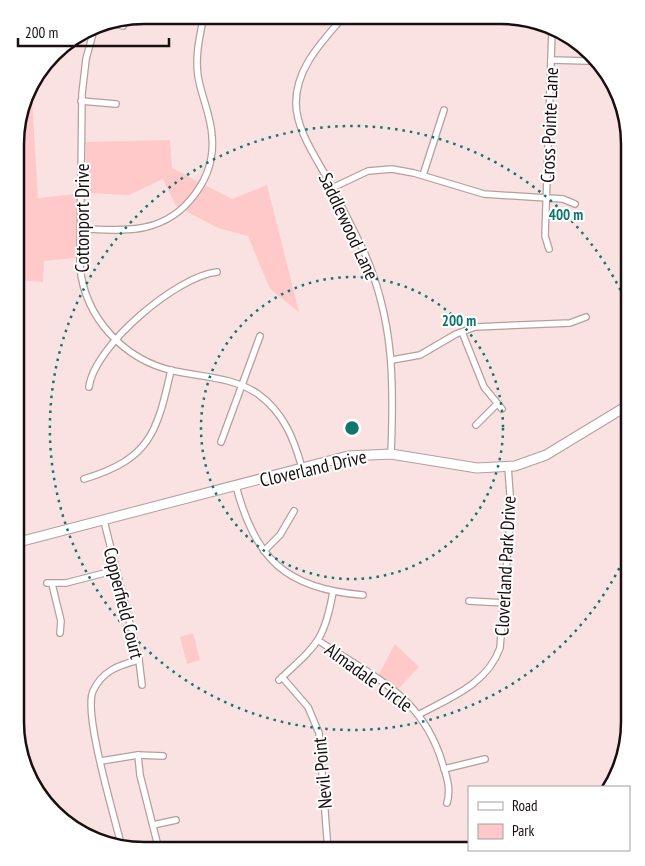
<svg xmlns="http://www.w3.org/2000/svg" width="645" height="866" viewBox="0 0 645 866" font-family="'PT Sans Narrow',sans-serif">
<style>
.green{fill:#fec9c8}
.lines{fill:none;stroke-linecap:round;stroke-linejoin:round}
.minor-casing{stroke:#b59e9e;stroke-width:8}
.secondary-casing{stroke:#b59e9e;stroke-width:11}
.minor{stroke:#fff;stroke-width:5.5}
.secondary{stroke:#fff;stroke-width:9}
.ring{fill:none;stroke:#0f766e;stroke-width:2.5;stroke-dasharray:2.5 5}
.labels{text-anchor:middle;stroke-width:4;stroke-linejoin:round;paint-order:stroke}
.street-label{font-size:19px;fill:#181010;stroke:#fff}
.rim{fill:none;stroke:#181010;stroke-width:2.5}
.centre{fill:#0f766e;stroke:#fff;stroke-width:2.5}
.ring-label{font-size:15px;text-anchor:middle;font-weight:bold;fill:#0f766e;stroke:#fff;stroke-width:4;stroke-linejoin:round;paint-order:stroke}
</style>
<rect width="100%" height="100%" fill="#fbe2e2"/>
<g class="green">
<path d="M31 83 38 198 86 193V142L170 140 172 168 232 199 267 185 299 312 270 289 248 236 218 228 176 206 163 179 129 195 86 193 84 257 44 261 43 282 16 280V126Z"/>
<path d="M193 633 200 660 187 664 180 637Z"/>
<path d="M395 644 419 667 398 689 378 676Z"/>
</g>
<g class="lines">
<defs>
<g id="minor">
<path d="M344 16C323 41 296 67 296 103 296 128 314 155 326 176 339 202 353 228 365 254 394 322 394 382 391 454"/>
<path d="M106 21 123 26"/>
<path d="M95 26 86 59 82 94 80 267C85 318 124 360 174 371 202 377 233 377 258 394 284 413 294 439 302 468"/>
<path d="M551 60 588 61"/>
<path d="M81 101 116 104"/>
<path d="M423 175 444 110"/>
<path d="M332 188 368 171 392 169 414 173 484 194 563 199 575 204"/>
<path d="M81 229C102 229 125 232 146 227 186 218 216 177 212 136 211 115 201 96 198 76 195 55 200 35 204 15"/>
<path d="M549 249 545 236 552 30"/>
<path d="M462 332 484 387 502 409"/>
<path d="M392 360 420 355 456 334 475 327 570 323 586 317"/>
<path d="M89 387C94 346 177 276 217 272"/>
<path d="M476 425 497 404"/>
<path d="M221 442 260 336"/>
<path d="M84 479C150 459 157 433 171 370"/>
<path d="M236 486C255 559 286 589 363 595"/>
<path d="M104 521 139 660 142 685"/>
<path d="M264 551 280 535 294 511"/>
<path d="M47 583H66L116 570"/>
<path d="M52 584 61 621 60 633"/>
<path d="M469 601 505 603"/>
<path d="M319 641C375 678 423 696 443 765 447 777 451 790 447 803"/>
<path d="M282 677 308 707 319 733 328 851"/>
<path d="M279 680C315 646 324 643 333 592"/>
<path d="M420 714C451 697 487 684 500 648L511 508 508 467"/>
<path d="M138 755 140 775 159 850"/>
<path d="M101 761 138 755 163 756"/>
<path d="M444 769 485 759"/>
<path d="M64 820 65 817"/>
<path d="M153 825 176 820"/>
<path d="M122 848C115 818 83 714 93 691 102 671 119 665 139 660"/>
</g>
<path id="secondary" d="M15 543 348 456 391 454 477 468 515 466 546 455 630 404"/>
</defs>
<use href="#minor" class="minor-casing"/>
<use href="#secondary" class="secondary-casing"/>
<use href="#minor" class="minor"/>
<use href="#secondary" class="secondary"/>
</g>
<g class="ring">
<circle cx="352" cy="428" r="151"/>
<path d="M629 548A302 302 0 1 1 629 308"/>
</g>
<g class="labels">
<g class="street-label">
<text transform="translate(549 125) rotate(-88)" y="7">Cross Pointe Lane</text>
<text transform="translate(82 218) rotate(-90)" y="7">Cottonport Drive</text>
<text transform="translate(349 226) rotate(65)" y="7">Saddlewood Lane</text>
<text transform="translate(313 468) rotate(-13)" y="7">Cloverland Drive</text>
<text transform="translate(505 566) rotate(-87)" y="7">Cloverland Park Drive</text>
<text transform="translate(124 603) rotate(76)" y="7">Copperfield Court</text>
<text transform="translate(369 677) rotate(36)" y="7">Almadale Circle</text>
<text transform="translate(322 773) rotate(-95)" y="7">Nevil Point</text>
</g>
</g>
<path d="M0 0H645V866H0ZM144 24H501A120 120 0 0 1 621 144V722A120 120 0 0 1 501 842H144A120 120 0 0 1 24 722V144A120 120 0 0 1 144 24Z" fill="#fff" fill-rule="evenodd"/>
<path class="rim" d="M144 24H501A120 120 0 0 1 621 144V722A120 120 0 0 1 501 842H144A120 120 0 0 1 24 722V144A120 120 0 0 1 144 24Z"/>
<circle cx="352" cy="428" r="8" class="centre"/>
<g class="ring-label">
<text x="566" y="220">400 m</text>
<text x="459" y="326">200 m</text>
</g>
<rect x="468" y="786" width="162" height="65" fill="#ffffff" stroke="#a39f9f"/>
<rect x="478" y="802" width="25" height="8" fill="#ffffff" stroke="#a39f9f"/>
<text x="512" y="811" font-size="15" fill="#181010">Road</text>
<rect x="478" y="824" width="25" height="15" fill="#fec9c8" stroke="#a39f9f"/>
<text x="512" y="836" font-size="15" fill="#181010">Park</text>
<path d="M18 38v8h151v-8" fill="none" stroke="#181010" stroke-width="2.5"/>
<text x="25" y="38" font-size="15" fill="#181010" stroke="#ffffff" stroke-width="4" paint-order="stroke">200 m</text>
</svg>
